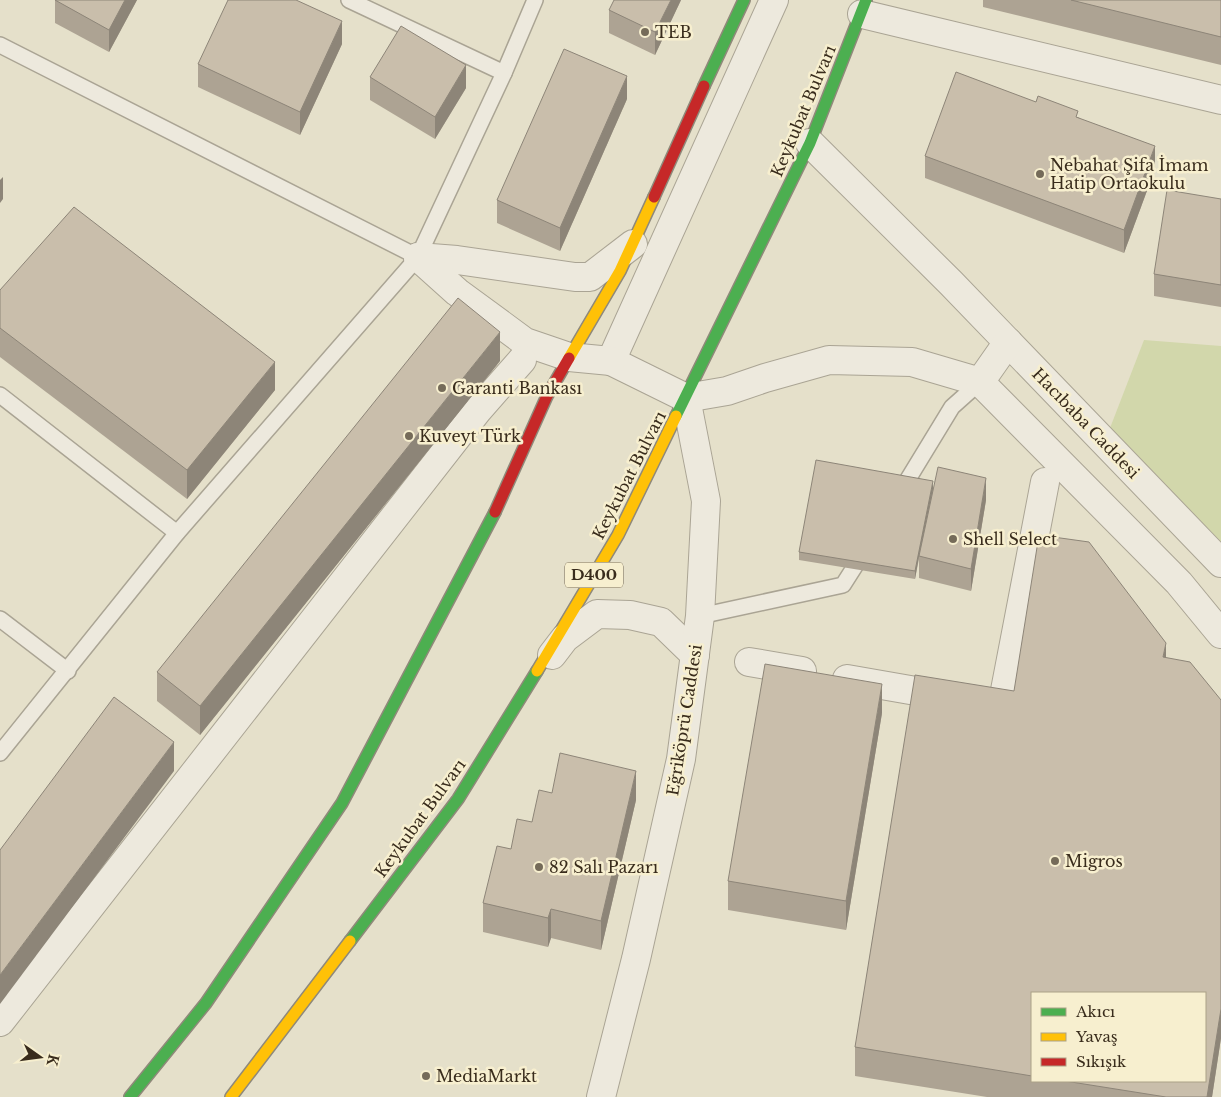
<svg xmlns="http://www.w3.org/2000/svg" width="1221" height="1097" viewBox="0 0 1221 1097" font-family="'Libre Baskerville',serif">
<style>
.green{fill:#d2d7ab}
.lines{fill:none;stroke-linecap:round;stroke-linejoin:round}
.lane-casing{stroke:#aaa494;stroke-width:18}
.street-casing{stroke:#aaa494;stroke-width:30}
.fast-casing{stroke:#8f897a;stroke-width:14}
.slow-casing{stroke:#8f897a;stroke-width:14}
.jam-casing{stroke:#8f897a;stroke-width:14}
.lane{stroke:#ede9dd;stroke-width:15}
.street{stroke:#ede9dd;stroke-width:28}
.fast{stroke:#4caf50;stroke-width:11}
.slow{stroke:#ffc107;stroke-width:11}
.jam{stroke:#c62828;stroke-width:11}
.wall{fill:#ada393;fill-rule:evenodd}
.shaded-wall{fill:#8d8578}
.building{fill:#c9beab;stroke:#8d8578}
.poi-dot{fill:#756b59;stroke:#f7efcf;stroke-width:2}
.labels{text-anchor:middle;stroke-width:5;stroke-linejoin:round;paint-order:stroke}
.shield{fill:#f7efcf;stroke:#726652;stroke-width:1}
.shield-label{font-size:15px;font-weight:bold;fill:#392c1c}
.poi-label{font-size:16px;fill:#392c1c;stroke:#f7efcf;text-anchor:start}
.street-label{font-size:16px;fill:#392c1c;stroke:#f7efcf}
</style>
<rect width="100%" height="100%" fill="#e5e0ca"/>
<path class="green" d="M1144 340 1221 346V543L1110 428Z"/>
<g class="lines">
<defs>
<g id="lane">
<path d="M349 0 504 73"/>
<path d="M0 45 418 257"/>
<path d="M0 395 177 533"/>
<path d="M899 494 952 407 980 382"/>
<path d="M700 616 843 585 864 552"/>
<path d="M0 619 68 671"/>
<path d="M0 753 177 533 418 257 504 73 535 0"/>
</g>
<g id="street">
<path d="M774 0 611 361 686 398 727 391 765 378 829 360 912 362 980 382 1179 583 1221 634"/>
<path d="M862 14 1221 100"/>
<path d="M810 143 951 283 1221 563"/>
<path d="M418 257 457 260 575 277H590L633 244"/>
<path d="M418 257 457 292 525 342 569 357 611 361"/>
<path d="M980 382 1008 342"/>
<path d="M552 655 565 638 597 614 630 615 661 622 695 655"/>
<path d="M749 662 802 671"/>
<path d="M847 679 1002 706 1045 482"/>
<path d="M0 1022 478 410 522 360"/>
<path d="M601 1097 636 959 681 759 700 616 706 501 686 398"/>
</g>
<g id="fast">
<path d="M704 86 744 0"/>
<path d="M676 416 810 143 866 0"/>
<path d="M350 941 458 799 537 671"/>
<path d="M130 1097 206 1003 342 803 495 512"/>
</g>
<g id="slow">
<path d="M569 358 620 271 654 197"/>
<path d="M537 671 618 535 676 416"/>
<path d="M231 1097 350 941"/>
</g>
<g id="jam">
<path d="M654 197 704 86"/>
<path d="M495 512 547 396 569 358"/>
</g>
</defs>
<use href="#lane" class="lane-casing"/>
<use href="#street" class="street-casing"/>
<use href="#fast" class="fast-casing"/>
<use href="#slow" class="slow-casing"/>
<use href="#jam" class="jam-casing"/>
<use href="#lane" class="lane"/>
<use href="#street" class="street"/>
<use href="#fast" class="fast"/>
<use href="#slow" class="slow"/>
<use href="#jam" class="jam"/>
</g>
<g class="wall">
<path d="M55 0H137L109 52 55 23Z"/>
<path d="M681 0 655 55 609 33V10Z"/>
<path d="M983 0H1221V65L983 7Z"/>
<path d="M342 44 300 135 198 87V64Z"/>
<path d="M370 77 466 88 435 139 370 100Z"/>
<path d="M627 99 560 251 497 223V200Z"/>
<path d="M1078 117 1155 169 1124 253 925 178V156Z"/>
<path d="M1221 199V307L1154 296V274Z"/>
<path d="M0 290 275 390 187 499 0 357Z"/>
<path d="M500 361 200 735 157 701V672Z"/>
<path d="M933 489 986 500 971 591 919 578V559L915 579 799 560V552Z"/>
<path d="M1014 691 1221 700V1038L1212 1097H987L855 1076V1047ZM1032 993 1205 1081H1032Z"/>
<path d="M882 713 846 930 728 910V881Z"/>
<path d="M552 793 636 800 601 950 551 938 548 947 483 932V903L511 849 532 822Z"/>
</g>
<g class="shaded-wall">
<path d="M125 0H137L109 52V30Z"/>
<path d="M671 0H681L655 55V32Z"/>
<path d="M342 21V44L300 135V112Z"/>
<path d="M466 65V88L435 139V117Z"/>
<path d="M627 76V99L560 251V228Z"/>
<path d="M1155 146V169L1124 253V230Z"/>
<path d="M3 177V199L0 203V180Z"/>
<path d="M500 332V361L200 735V706Z"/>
<path d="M275 362V390L187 499V470Z"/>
<path d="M986 478V500L971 591V569Z"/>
<path d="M933 481V489L919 556 915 579V571Z"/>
<path d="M1166 643V672L1163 657Z"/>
<path d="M882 684V713L846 930V901Z"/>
<path d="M174 742V771L0 1004V975Z"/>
<path d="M636 771V800L601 950V921Z"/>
<path d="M551 909V938L548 947V918Z"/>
<path d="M1221 1009V1038L1212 1097H1207Z"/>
</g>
<g class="building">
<path d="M55 0H125L109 30Z"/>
<path d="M228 0H296L342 21 300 112 198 64Z"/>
<path d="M614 0H671L655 32 609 10Z"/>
<path d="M1071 0H1221V37Z"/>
<path d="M401 26 466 65 435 117 370 77Z"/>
<path d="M564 49 627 76 560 228 497 200Z"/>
<path d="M956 72 1036 102 1038 96 1078 111 1076 117 1155 146 1124 230 925 156Z"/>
<path d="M1167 190 1221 199V285L1154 274Z"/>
<path d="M74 207 275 362 187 470 0 328V290Z"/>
<path d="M458 298 500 332 200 706 157 672Z"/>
<path d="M816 460 933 481 915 571 799 552Z"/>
<path d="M938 467 986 478 971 569 919 556Z"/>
<path d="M1039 535 1089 542 1166 643 1163 657 1190 662 1221 700V1009L1207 1097H1166L1065 1081H1205V993H1032V1076L855 1047 915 675 1014 691Z"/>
<path d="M765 664 882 684 846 901 728 881Z"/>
<path d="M114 697 174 742 0 975V850Z"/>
<path d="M560 753 636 771 601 921 551 909 548 918 483 903 497 846 511 849 517 819 532 822 539 790 552 793Z"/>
</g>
<g class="poi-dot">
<circle cx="645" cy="32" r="5"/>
<circle cx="1040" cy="174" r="5"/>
<circle cx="442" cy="388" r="5"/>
<circle cx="409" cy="436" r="5"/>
<circle cx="953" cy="539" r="5"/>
<circle cx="1055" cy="861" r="5"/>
<circle cx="539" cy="867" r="5"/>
<circle cx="426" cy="1076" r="5"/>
</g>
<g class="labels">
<rect class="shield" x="565" y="562.5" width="58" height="25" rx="4"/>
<g class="shield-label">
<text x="594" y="580">D400</text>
</g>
<g class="poi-label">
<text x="655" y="38">TEB</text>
<text x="1050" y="171">Nebahat Şifa İmam<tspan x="1050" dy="18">Hatip Ortaokulu</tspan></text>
<text x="452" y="394">Garanti Bankası</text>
<text x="419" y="442">Kuveyt Türk</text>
<text x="963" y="545">Shell Select</text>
<text x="1065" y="867">Migros</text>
<text x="549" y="873">82 Salı Pazarı</text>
<text x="436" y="1082">MediaMarkt</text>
</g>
<g class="street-label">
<text transform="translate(803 111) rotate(-67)" y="6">Keykubat Bulvarı</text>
<text transform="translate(1086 423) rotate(46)" y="6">Hacıbaba Caddesi</text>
<text transform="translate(629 475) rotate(-63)" y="6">Keykubat Bulvarı</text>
<text transform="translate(684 720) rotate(-81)" y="6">Eğriköprü Caddesi</text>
<text transform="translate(420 818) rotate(-54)" y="6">Keykubat Bulvarı</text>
</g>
</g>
<rect x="1031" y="992" width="175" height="90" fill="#f7efcf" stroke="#aba187"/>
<rect x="1041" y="1008" width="25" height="8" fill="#4caf50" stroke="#aba187"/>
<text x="1076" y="1017" font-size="15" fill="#392c1c">Akıcı</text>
<rect x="1041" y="1033" width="25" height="8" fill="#ffc107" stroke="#aba187"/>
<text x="1076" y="1042" font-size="15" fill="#392c1c">Yavaş</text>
<rect x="1041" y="1058" width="25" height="8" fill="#c62828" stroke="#aba187"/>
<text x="1076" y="1067" font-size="15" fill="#392c1c">Sıkışık</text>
<g transform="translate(40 1057) rotate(104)" stroke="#f7efcf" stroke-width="4" paint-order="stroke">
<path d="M0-4L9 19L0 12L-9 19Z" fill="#392c1c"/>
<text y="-8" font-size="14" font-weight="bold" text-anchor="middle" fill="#392c1c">K</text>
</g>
</svg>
